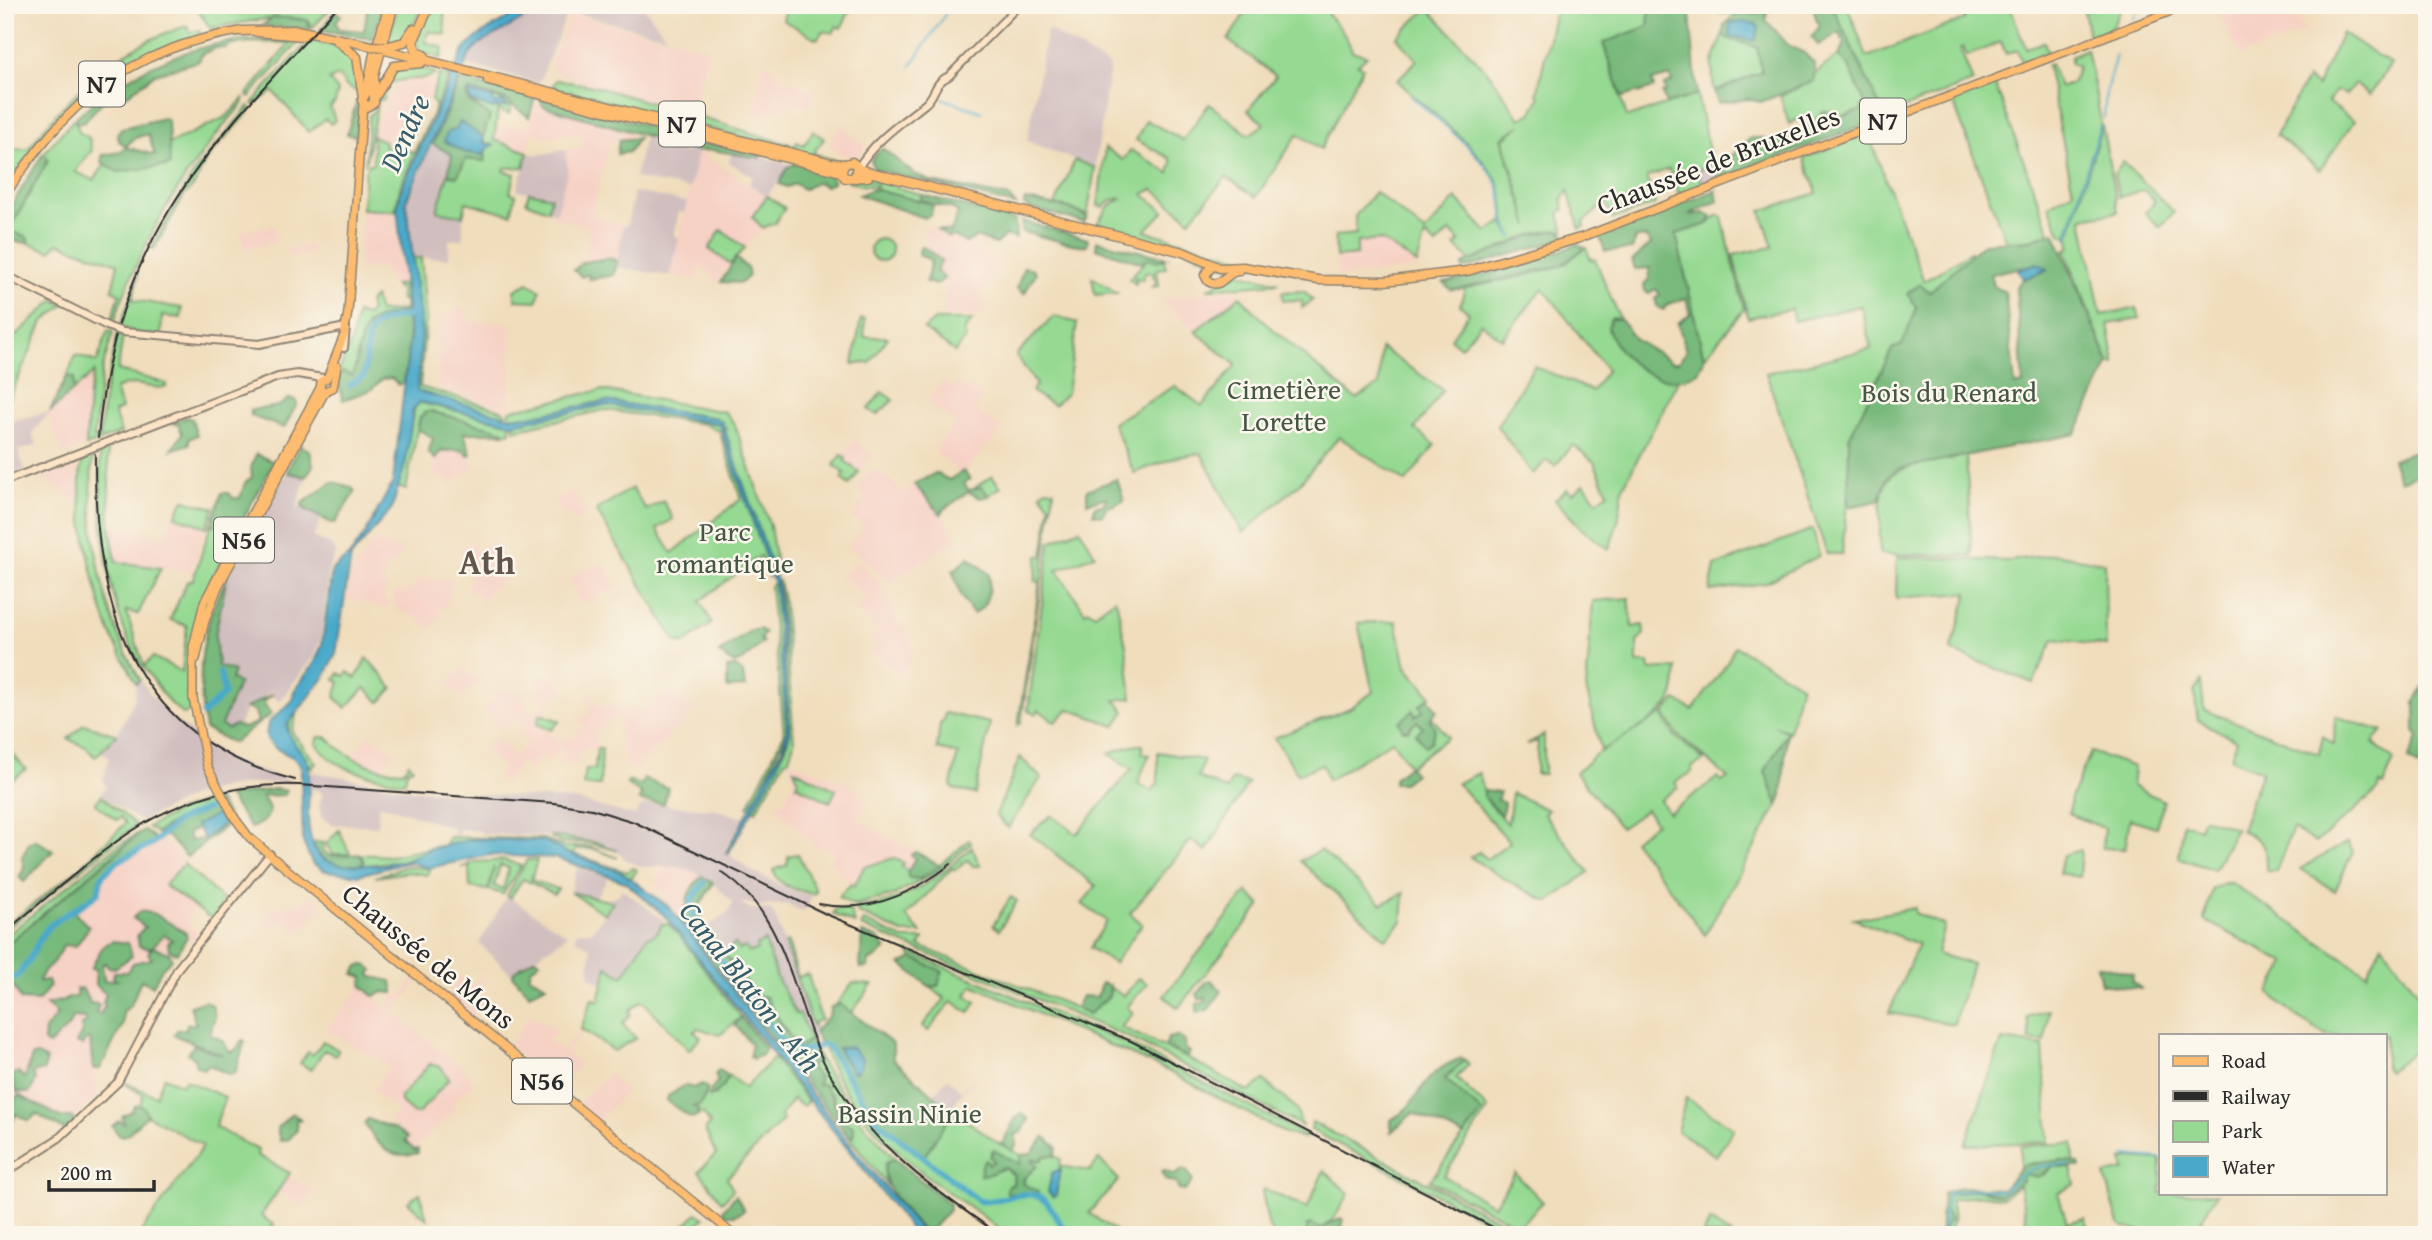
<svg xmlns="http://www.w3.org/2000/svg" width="2432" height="1240" viewBox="0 0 2432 1240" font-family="'Gentium Book Plus',serif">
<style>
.built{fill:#f6d2c5}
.industrial{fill:#d1bfbf}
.green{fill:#95d992;stroke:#60825e;stroke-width:2;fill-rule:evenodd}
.forest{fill:#78b97c;stroke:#527254;stroke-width:2;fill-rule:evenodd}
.water{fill:#4aa9c9;stroke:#3a6a7a;stroke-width:2}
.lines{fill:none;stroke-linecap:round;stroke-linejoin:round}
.stream{stroke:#4aa9c9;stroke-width:2}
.river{stroke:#4aa9c9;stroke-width:6}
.secondary-casing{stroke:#8e8474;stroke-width:10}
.primary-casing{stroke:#8e8474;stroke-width:10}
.trunk-casing{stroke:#8e8474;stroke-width:11}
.secondary{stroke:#fee4c6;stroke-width:6}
.primary{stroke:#fdbc70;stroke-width:7}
.trunk{stroke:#fdbc70;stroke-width:8}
.rail{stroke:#2b2b2b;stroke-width:2}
.secondary-bridge-casing{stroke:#8e8474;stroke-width:10;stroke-linecap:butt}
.primary-bridge-casing{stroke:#8e8474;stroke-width:10;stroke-linecap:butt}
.trunk-bridge-casing{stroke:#8e8474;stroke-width:11;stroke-linecap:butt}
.secondary-bridge{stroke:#fee4c6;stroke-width:6}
.primary-bridge{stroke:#fdbc70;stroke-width:7}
.trunk-bridge{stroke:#fdbc70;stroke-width:8}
.labels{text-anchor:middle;stroke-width:5;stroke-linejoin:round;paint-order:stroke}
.shield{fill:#fbf7ec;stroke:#696865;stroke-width:2}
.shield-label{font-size:26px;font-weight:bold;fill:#2b2b2b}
.street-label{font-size:28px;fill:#2b2b2b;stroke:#fbf7ec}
.park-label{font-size:28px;fill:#465645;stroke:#fbf7ec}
.water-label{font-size:30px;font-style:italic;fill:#375d6a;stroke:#fbf7ec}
.district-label{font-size:35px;font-weight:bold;fill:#65564d;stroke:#fbf7ec}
</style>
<rect width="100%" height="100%" fill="#fbf7ec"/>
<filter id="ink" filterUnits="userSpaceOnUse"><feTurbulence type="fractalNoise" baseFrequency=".0143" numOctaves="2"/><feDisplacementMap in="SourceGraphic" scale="14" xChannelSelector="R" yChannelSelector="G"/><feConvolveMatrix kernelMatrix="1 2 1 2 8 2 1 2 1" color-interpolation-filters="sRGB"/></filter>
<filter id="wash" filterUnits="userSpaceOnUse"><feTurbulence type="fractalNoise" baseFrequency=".00686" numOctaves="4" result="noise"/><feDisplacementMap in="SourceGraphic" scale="28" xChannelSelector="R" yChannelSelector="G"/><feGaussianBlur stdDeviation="1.57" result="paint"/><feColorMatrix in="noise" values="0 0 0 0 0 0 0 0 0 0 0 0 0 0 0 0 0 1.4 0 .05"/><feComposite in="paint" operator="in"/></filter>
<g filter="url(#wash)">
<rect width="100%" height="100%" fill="#f0ddbc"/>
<g class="built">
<path d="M2213 5H2290L2305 31 2241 56Z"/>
<path d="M571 13 710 49 691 114 594 86 552 70V60Z"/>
<path d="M763 64H768L778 77 815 91 809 106H792L752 118Z"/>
<path d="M410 78 437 82 431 99 423 100 411 113 395 139 385 141 373 136 376 122 394 87Z"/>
<path d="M540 104 631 130 632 138 610 142 591 215 623 225 617 261 610 258 583 262 590 227 553 217 568 170 565 150 583 147 582 133 546 137 532 133 528 152 494 140 495 126 532 127 533 108Z"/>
<path d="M841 125 865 147 857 159H850L829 145Z"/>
<path d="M698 151 767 196 752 217 763 228 745 248 721 230 710 249 730 264 717 283 713 282V276L699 265 698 280 670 276Z"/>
<path d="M362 209 395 211 403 283 391 285 384 267 358 269Z"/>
<path d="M927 224 995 260 996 265 985 289 981 292 983 306 989 305 985 314 945 317 946 279 935 271 942 261 924 249 928 242 923 239Z"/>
<path d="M274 225 277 241 244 251 241 231Z"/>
<path d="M1381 240 1417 264 1416 268 1338 277 1336 257 1356 255 1357 242Z"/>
<path d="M310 245 312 253 307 254 289 257 284 250Z"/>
<path d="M1235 290 1240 296 1195 331 1160 299Z"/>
<path d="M461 307 468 312V320L472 323H511L510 410 438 387 440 315H452L456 308Z"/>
<path d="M94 371 89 394 86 446 63 455 48 415Z"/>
<path d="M943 381 953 388 957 383 967 390 971 386 984 396 975 409 1003 430 961 474 934 451 955 424 927 402Z"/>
<path d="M854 440 873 455 859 472 845 461 846 458 842 455Z"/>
<path d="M463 450 470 458 474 465 472 468 450 485 443 477H434V459L442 451Z"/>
<path d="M72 460 77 465 78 504 57 486 31 474Z"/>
<path d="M871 469 877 473 881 471 903 493 914 484 939 511 958 538 890 583 848 545 864 528 852 516 864 499 857 488Z"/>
<path d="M573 489 588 514 575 522 569 513 563 516 555 502Z"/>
<path d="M175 516 207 527 191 572 116 562 110 526 164 537Z"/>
<path d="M376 538 384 544 401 548 402 553 396 557 398 561 387 570 383 581 386 591 384 600 389 602 386 609 347 598 352 571Z"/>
<path d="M494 539 511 571 483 599 468 589 470 578 459 550 473 542 478 551Z"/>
<path d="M854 563 862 564 882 584 899 624 903 623 914 653 900 677 896 670 870 652 877 645 869 638 877 630 855 610 866 598 842 576Z"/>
<path d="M604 564 616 585 613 590 598 597 599 601 591 605 588 599 580 603 570 578 585 569Z"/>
<path d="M415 579H454L446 606 441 609 440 618 431 629 411 615 395 609 397 605 392 603 394 593 415 588Z"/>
<path d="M465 667 479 682 461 699 446 682Z"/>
<path d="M545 673 549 679 555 676 564 691 552 699 547 713 536 710 545 702 537 693 541 689 535 680Z"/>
<path d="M502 688 523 696 526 708 540 714 536 726 550 732 558 740 577 736 579 728 583 729 585 725 579 721 589 711 590 705 585 698 591 694 601 708 617 703 620 712H630L635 707 641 712 668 690 685 706 690 703 695 710 635 770 626 767 619 717 612 718 596 733 598 749 585 748 584 753H579L578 765H562L563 750 560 748 551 761 541 755 530 770 521 761 514 774H509V782L497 781 503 765 491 758 492 756 483 748 496 737 515 756 528 744 518 733 527 723 516 720 501 731 483 708Z"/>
<path d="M370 734 394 752 382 767 350 758Z"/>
<path d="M788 760 853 786 866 803 857 819 940 866 853 887 830 861 834 852 817 848 776 806 784 801 794 782Z"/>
<path d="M157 840H163L186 862 164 885 197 908 187 923 200 935 195 941 186 939 162 968 153 986 141 980 131 1005 123 1012V1024L100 1069 93 1070 98 1095 73 1118 76 1122 66 1131 36 1114 29 1121 11 1112 5 1118V986L14 987 39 982 45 967 60 954 63 945 70 946 81 942 89 927 81 917 74 912 88 902 101 886 108 869Z"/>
<path d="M663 866 688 869 702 876 689 893 686 900 687 912 680 918 665 900 667 895 655 884Z"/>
<path d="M311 895 322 905 300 933 281 921 276 929 264 921 272 908 306 902Z"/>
<path d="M459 976 474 986 481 977 484 980 478 988 485 999 472 1015 448 996Z"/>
<path d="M414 979 418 982 394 1012 469 1074 472 1085 452 1103 456 1108 414 1150 404 1140 407 1137 389 1120 399 1111 373 1091 390 1066 326 1030 361 986 385 1007 396 994 401 996Z"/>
<path d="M530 1015 558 1030 548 1040 562 1051 580 1029 582 1030 566 1053 580 1064 559 1088 509 1046Z"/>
<path d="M608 1074 626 1092 598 1121 578 1104Z"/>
<path d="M288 1175 313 1191 302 1207 278 1191Z"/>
<path d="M647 1219 662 1235H630Z"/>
</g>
<g class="industrial">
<path d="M534 5 567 14 539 83 466 64 478 45 521 20Z"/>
<path d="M577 5H642L666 36 574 13Z"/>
<path d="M1047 29 1110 66 1095 168 1027 141Z"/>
<path d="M644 137 659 140 662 146 687 152 688 148 698 151 690 189 635 178Z"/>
<path d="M433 144 452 155 437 210 463 216V239L449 240V258H412L406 201Z"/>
<path d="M565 150 568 169 556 213 548 210 551 197 517 190 528 153 538 155Z"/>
<path d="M732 152 755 159 760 156 792 165 766 196 749 184 753 177 729 162Z"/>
<path d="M1712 165 1716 182 1703 187 1697 170Z"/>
<path d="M634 192 687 202 684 213 679 212 674 236 679 238 670 276 616 267 623 225 627 226Z"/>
<path d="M50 412 32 433 37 445 18 451 25 470 5 477V422Z"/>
<path d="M287 472 306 477 297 506 322 518 313 537 331 545 336 552 329 567 321 638 314 656 279 702 271 692 246 708 240 725 224 728 222 719 232 704 238 686 218 667 215 635 227 577Z"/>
<path d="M140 680 162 709 211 749 233 761 297 783H253L227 787 192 796 141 821 127 813 100 794 106 787 103 780 109 758 101 751 116 737 135 698 136 683Z"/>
<path d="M309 771 414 790 576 800 635 816 639 808 646 804 715 809 743 818 724 851 750 870 790 890 812 896 805 912 786 904 761 906 740 902 749 909H770L775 916 816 1036 810 1039 800 1014H796L777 978 765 941 758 945 757 950H738L735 945 724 953 706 928 728 913 733 903 712 882 695 872 677 867H643L627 861 611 846 587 840 549 836 481 834 480 831 459 829 458 834H454V828L379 804 377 826 331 824 321 817 319 806 323 794 318 790H310Z"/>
<path d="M577 868 608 878 594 900 570 892Z"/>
<path d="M622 889 665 921 656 934 646 937 623 976 607 966 602 984 589 976 591 948 574 938 578 931H592L613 903 607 899 619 894Z"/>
<path d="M507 896 568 935 515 971 513 976 479 943Z"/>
<path d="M977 1073 953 1105 946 1106 934 1094 947 1078 962 1091Z"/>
</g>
<g class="green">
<path d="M195 5H334L311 29 310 22C289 11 235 25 210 28Z"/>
<path d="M399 5H424L403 41 386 45Z"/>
<path d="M434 5H443L446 35 429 31 425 42 444 48 441 58 420 52 415 39Z"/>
<path d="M786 5H853L841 28 837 26 833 33 823 31 817 39 783 20Z"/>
<path d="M1250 5H1323C1332 24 1345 29 1352 51L1367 56 1358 64 1363 67 1321 149 1298 134 1256 197 1226 177 1190 220 1153 189 1143 194 1164 211 1145 231 1234 256 1245 261 1244 265 1223 266 1184 249 1096 225 1109 206 1123 198 1112 200 1103 207 1098 206 1105 148 1123 160 1131 150 1169 173 1172 163 1170 158 1136 140 1146 120 1183 140 1209 104 1249 135 1264 124 1248 110 1276 76 1228 40Z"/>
<path d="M1556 5H1650L1648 26 1603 43 1627 117 1697 95 1712 165 1698 170 1703 186 1679 194 1669 169 1647 177 1655 204 1612 219 1606 202 1584 222 1585 227 1580 229 1568 191 1562 199 1564 209 1559 213 1564 232C1540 224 1495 252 1472 262L1455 246 1460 242 1450 231 1436 245 1425 235 1417 264 1381 240 1357 242V255L1336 257 1335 236 1356 234 1355 216 1375 192 1425 232 1456 198 1487 232 1502 222 1513 238C1499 220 1507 200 1497 181 1474 142 1429 112 1397 80L1417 60 1397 37 1428 8 1491 76 1520 119 1531 114 1540 97 1537 94ZM1521 125 1503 139 1529 226 1501 138Z"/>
<path d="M1720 5H1743L1742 14 1719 13Z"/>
<path d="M1847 5 1867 57 1965 19 1960 5H2009L2026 48 2044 42 2048 52 2022 62 2017 50 2006 54 2001 42 1967 56 1963 47 1960 49 1973 82 1884 115 1832 6Z"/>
<path d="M2083 5H2122L2112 28 2089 37Z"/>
<path d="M188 26 189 32 199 31 202 36C111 59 55 113 5 190V150L28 149C68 95 121 43 188 26Z"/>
<path d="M2342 33 2391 64 2370 95 2354 84 2346 95 2337 90 2328 102 2354 121 2320 170 2276 135 2307 79 2317 86Z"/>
<path d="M1722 36 1757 47 1762 72 1714 92 1712 65Z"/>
<path d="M243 40H301L249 97 247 94 290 43 251 42 233 45 234 41Z"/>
<path d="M309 41 346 48 357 63 358 92 347 87 339 76 329 80 338 91 335 102 330 107 335 120 331 124 325 119 309 132 273 91 254 105 253 102Z"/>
<path d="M2087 49 2101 122 2067 236 2060 233 2049 205 2073 191 2047 65 2050 64 2060 87 2072 84 2078 66 2071 63V56Z"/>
<path d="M1839 55 1849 66 1865 103 1860 111 1835 118 1830 111 1823 112 1812 124 1805 116 1789 124 1780 96 1813 81V75Z"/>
<path d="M413 66 436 73C423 86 381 70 384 99L376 102 395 68Z"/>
<path d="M450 74 400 187 395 211 362 209 365 171 369 164H373V136L385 141 384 146 414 152 436 107 431 99 439 75Z"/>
<path d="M556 80 594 86 795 146 797 142 804 145 813 131 824 139 813 153 839 162 552 87Z"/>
<path d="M1995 84 2050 233 2030 240 2006 242 1953 101Z"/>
<path d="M469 90 512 103 509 114 498 110 494 140 528 152 524 167 505 168 504 171 515 174 510 192 516 195 511 214 466 202 463 216 437 211 448 174 457 177 466 159 485 161 486 144 483 137 489 116 466 97Z"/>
<path d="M244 98V102C184 169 141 240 113 325L110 324 120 294 112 290 118 264 58 243 50 251 29 243 28 239 14 233 11 227 48 160 42 155 74 119 80 133 89 138 92 150 75 172 94 180 105 164 118 172 169 166V144L226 117Z"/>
<path d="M249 106 251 109C238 128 219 141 206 161 199 173 197 186 185 194L154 249 151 248 195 171Z"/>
<path d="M377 107 365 165 369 116Z"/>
<path d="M2102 125 2118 212 2082 218 2101 315 2137 308 2140 319 2108 324 2115 364 2109 363 2065 251 2070 246 2069 236Z"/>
<path d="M1868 133 1924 281 1970 252 1972 254C1932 289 1922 296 1902 346L1892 349 1849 438V483L1842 554H1827L1766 373 1871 349 1861 306 1794 321 1791 309 1748 318 1733 255 1773 247 1761 211 1817 193 1804 158Z"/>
<path d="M1075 160 1095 168 1087 217 1085 214 1054 207Z"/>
<path d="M2123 162 2174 212 2160 227 2145 213 2155 201 2144 190 2119 197 2114 174Z"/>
<path d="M866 178 922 195 921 199 934 205 873 189 877 185 865 186 847 181Z"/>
<path d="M529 192 551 197 548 210 526 202Z"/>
<path d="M767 196 785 208 775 223 763 228 752 217Z"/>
<path d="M1718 215 1722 217 1744 309 1704 358 1676 234 1708 224Z"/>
<path d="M721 230 745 248 730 264 709 249Z"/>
<circle cx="881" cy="250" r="11"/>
<path d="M1582 248H1586L1591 260 1595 259 1620 319 1613 318 1611 336C1630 360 1645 380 1678 380L1623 487 1618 522 1609 549 1583 530 1555 500 1567 489 1572 494 1584 484 1597 501 1608 493 1594 462 1573 445 1555 466 1547 460 1533 474 1497 426 1534 366 1592 391 1607 370 1543 288 1502 339 1481 323 1461 347 1451 339 1469 313 1460 305 1465 288 1521 277 1567 263Z"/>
<path d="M412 258H421L426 318 420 387 499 409 506 413 505 416 417 391 422 333Z"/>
<path d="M1147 259 1164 260 1166 268 1157 269 1159 286 1152 287 1156 283V278H1153L1154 272 1145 273 1142 280 1135 278 1136 284 1129 279Z"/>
<path d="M1239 273 1279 283 1207 289Z"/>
<path d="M138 275 133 300 182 308 181 318 162 316 161 336 141 334 120 327Z"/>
<path d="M1092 277 1117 293 1095 295Z"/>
<path d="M528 283 540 290 537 301 515 300V290Z"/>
<path d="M403 284 406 312 367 324 353 376 338 374 351 342 357 313 367 316 371 311 369 302 374 297 379 312 405 310V300H401L400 290 394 285Z"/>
<path d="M1304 291 1313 300 1302 308V301L1283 300 1282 292Z"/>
<path d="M1240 296 1269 326 1356 399 1379 385 1381 348 1443 390 1415 429 1435 445 1406 482 1339 437 1299 484 1243 533 1201 453 1177 457 1134 473 1113 423 1175 386 1202 406 1236 365 1195 331Z"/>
<path d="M54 300 64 305 43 322 5 408V346Z"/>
<path d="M1054 316 1077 323 1067 393 1054 405 1032 392 1036 384 1016 355Z"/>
<path d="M861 319H865L864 337H888L870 363 853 364Z"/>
<path d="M935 320H972L964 331 966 337 955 352 924 329Z"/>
<path d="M108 330 113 332 102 370 94 438H100L104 396 118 333 123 334 118 370 167 384 166 387C142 390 141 378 115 389L121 409 114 412 121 433 86 446 89 394 94 372 73 391 74 378 67 376 76 355 97 362Z"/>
<path d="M602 390 725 412 735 425 770 526 777 570 768 577 760 556 700 601 712 623 684 644 676 642 596 510 632 488 646 510 663 501 673 519 657 529 672 553 741 499 720 434 727 429 716 418 606 401 530 416 510 417V410Z"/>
<path d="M882 392 893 400 877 415 868 409Z"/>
<path d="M416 402 510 423V433L425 412 419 420 406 490 398 487Z"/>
<path d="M605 405 715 421 722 427 718 431 704 424 605 410 514 430 513 424Z"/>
<path d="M104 446 108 449 110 526 116 562 161 568 138 614 126 611 144 666 153 657 182 672 187 626 170 620 187 582 193 580 211 525 218 524 226 516 242 521C207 585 181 634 190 710L184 715 168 701 144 667H141C106 602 100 528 100 455L93 454C85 528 103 616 140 680L136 683C127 663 114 645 107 624 95 592 68 481 86 453Z"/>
<path d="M842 455 846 458 845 461 859 472 849 485 842 479 845 474 834 465Z"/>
<path d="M1966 456 1972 556 1880 554C1879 462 1880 472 1966 456Z"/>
<path d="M992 476 1001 487 989 495 976 487Z"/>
<path d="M1046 489 1054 490 1021 723 1018 725 1040 582 1035 581 1038 556H1043L1050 506 1041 493Z"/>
<path d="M184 500 214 508 207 527 175 516Z"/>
<path d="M1080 529 1095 555 1057 570 1085 612 1089 610 1095 614 1115 599 1117 604 1126 646 1132 698 1115 700 1125 711 1115 726 1069 709 1055 722 1039 710 1036 714 1028 711 1050 542Z"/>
<path d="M1813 529 1819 556 1765 583 1710 591 1715 566Z"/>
<path d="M2055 554 2105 563 2106 646 2054 639 2033 683 1951 651 1968 593 1896 598 1897 557 2009 561Z"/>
<path d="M779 580 784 605 794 743 788 760H785L756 811 754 809 786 748 790 733Z"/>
<path d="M774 583 787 733 751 808 748 806 784 734 770 586Z"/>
<path d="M1629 598 1632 627 1643 625 1644 634 1637 642V663H1649L1650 670 1677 668C1676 679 1676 692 1670 702 1664 714 1615 745 1601 750L1586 688 1593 601Z"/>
<path d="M1396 621 1406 667 1431 696 1420 705 1423 711 1415 716 1413 711 1409 729 1417 720 1423 728 1425 746 1431 716 1448 737 1410 766 1392 741 1328 780 1322 764 1298 774 1274 738 1350 708 1373 692 1358 623Z"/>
<path d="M1735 646 1801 685 1789 732 1774 725 1787 732 1765 771 1778 805 1705 935 1633 840 1656 823 1646 810 1621 828 1576 773 1595 755 1662 714 1674 735 1704 760 1692 767V772L1675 782 1678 787 1660 800 1669 813 1718 777 1722 782 1728 778 1676 733 1664 713 1676 700 1693 710 1726 665Z"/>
<path d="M367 658 393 688 380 702 365 688 346 708 335 697 340 682 335 680 339 673 345 676 348 672 356 678Z"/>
<path d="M2201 682 2204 710 2319 754 2323 736 2334 745 2335 716 2382 731 2373 743 2394 760 2383 786 2380 784 2379 789 2316 843 2293 828 2276 871H2266C2266 844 2265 842 2241 830L2262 771 2231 759 2236 740 2198 720 2194 692Z"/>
<path d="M297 711 292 732 316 763 312 768 288 735 290 719Z"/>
<path d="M945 713 990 723 975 794 954 789 951 785 958 754 937 749 940 723H943Z"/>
<path d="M540 714 560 721 551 730 537 724Z"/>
<path d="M84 724 117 735 95 757 86 747 68 739Z"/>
<path d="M1544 735V774H1536L1538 741 1527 744Z"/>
<path d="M319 737H326C346 757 373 771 403 771L409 763 413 768 407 770 405 781 401 782C370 775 334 772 316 743Z"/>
<path d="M1134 745H1143L1142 754 1149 755 1138 783 1152 791 1158 783V752L1204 760 1198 777 1227 790 1232 779 1248 783 1206 851 1191 840 1130 913 1142 924 1114 963 1090 948 1107 921 1082 904 1096 886 1030 834 1051 815 1077 834 1132 769 1108 753Z"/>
<path d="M5 746 26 769 13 779 5 768Z"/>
<path d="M597 749H602L600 786 583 785 586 769H595Z"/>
<path d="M2091 752 2134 767 2132 786 2164 801 2156 827 2130 819 2125 849 2102 848 2104 828 2069 814 2071 798Z"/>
<path d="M1020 757 1041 778 1008 828 996 815Z"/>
<path d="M794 769 836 790 830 802 796 785 798 779Z"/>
<path d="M1479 773 1486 800 1508 824 1512 793 1548 810 1544 814 1589 872 1548 902 1504 879 1470 857 1479 852 1487 859 1510 842 1457 783Z"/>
<path d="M101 796 136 825 5 930V926L77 870 126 823 121 817 117 820 95 804Z"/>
<path d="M217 799 220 803 176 820 157 833 148 827 178 811Z"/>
<path d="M2203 818 2236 828 2214 870 2179 858 2183 823 2199 828Z"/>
<path d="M339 830 350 854H333L326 844Z"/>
<path d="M140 832 5 946V937L116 847Z"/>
<path d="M549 836 599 843 618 851 586 842 562 843Z"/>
<path d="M449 837 544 839 564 847 588 846 618 858 594 849H575L574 854 627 872 633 868 637 870 631 878 565 852 545 841 473 839 430 849 408 860 357 866 364 862 360 854 390 856 444 845Z"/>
<path d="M969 840 971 843 938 872 892 896 853 905 838 897 851 884 854 886 864 867 894 858 904 863 902 867 909 871H933Z"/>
<path d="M2348 842 2353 851 2335 891 2300 869Z"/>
<path d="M972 847 980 866H973L968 860 955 870 952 868 906 916 921 933H903L858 913 856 908C902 904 939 879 972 847Z"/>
<path d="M1321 850 1382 904 1404 893 1402 921 1386 939 1300 861Z"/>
<path d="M2081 850 2079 877 2059 873 2063 855Z"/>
<path d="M798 854 816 891 813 894C796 889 779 888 773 870L787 865 788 856Z"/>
<path d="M505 860 521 866 503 894 489 890 494 867 488 890 470 887 469 865 461 868 475 862ZM500 865 509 868 503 889 494 886Z"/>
<path d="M527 860H537L531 880 558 889 554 894 523 879 510 898 507 896Z"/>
<path d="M184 864 224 901 212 919 164 885Z"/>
<path d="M407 866 430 869 427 875 409 872 375 877Z"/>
<path d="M2225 883H2231L2367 974 2382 944 2427 1005V1042L2388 1071 2385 1069V1035H2326L2299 1019 2269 993 2286 963 2204 920 2212 889Z"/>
<path d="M570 892 613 902 605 914Z"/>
<path d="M1247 892 1261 905 1178 1008 1164 996Z"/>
<path d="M1011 897 1017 901 999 930 993 925Z"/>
<path d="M1915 908V913L1944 925 1937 954 1972 964 1954 1024 1889 1013 1918 944 1854 919Z"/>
<path d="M835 909 850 910 855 924 833 914Z"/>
<path d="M864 921 903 939H924L919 946 1089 1013 1109 996 1111 988 1124 996 1139 978 1147 984 1127 1007 1133 1013 1121 1027 1189 1059 1249 1092 1263 1080 1296 1108 1302 1126 1130 1038 861 926Z"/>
<path d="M662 924H668L678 934 741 1017 720 1035 698 1028 694 1031 701 1037 689 1050 642 1000 629 1011 631 1014 622 1024 636 1038 614 1051 581 1029 592 998 599 1001 607 966 623 976 647 937 656 934Z"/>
<path d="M765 941 777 978 796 1014H800L810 1039 801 1046H794C788 1028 773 1015 766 997L757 996 724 953 735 944 739 950 745 947 749 952 757 950V945Z"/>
<path d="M788 942 798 977 808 974 821 1020 814 1022 813 1028 785 944Z"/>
<path d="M909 952 1132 1046 1304 1134 1305 1138 1283 1132 1166 1070 973 985 966 995 976 1002 969 1013 952 1001 928 1031 922 1026 945 999 929 986 933 988 943 973 913 958Z"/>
<path d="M853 983 872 985 852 1012 836 1005Z"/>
<path d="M2049 1010 2045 1042 2030 1040 2027 1017Z"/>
<path d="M2002 1040 2043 1046 2049 1142 1965 1145Z"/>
<path d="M323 1041 338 1050 336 1055 324 1050 311 1070 300 1063 308 1052 313 1055Z"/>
<path d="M823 1045 829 1048C853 1091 881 1127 920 1156H924L947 1121 942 1118 946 1106 998 1143 1021 1155 1019 1164 992 1151 990 1157 994 1161 988 1166V1162L985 1173 1001 1170 1003 1167 1014 1175 1013 1185H1010L1012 1196H1036L1024 1184 1025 1175 1037 1166 1030 1160 1041 1161 1044 1156 1050 1154 1061 1159 1059 1166 1090 1171 1099 1159 1119 1180 1089 1213 1121 1235C1086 1235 1048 1239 1013 1235 1001 1233 987 1219 977 1212 917 1172 845 1116 823 1045Z"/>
<path d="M774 1058 808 1102 802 1106 793 1099 780 1116 783 1120 727 1178 733 1190 722 1202 699 1171 716 1154 705 1130 710 1124 703 1113 697 1116 699 1112 693 1106 700 1105 706 1094 715 1096 729 1076 745 1088Z"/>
<path d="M820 1060 856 1116 896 1160H889L885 1164 887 1185 849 1137H853L850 1125H845L837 1115 834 1096 818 1085 810 1066Z"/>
<path d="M1465 1060 1469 1064 1456 1078 1488 1109 1444 1176 1494 1206 1515 1173 1543 1202 1519 1226 1430 1181 1481 1112 1445 1079Z"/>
<path d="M430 1064 441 1067 449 1079 419 1113 414 1114 402 1104 400 1097Z"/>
<path d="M164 1077 182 1085 185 1080 225 1097 215 1127 258 1150 257 1155 290 1173 261 1216 274 1225 267 1235H139L203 1146 147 1115 140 1104 143 1095 121 1081 156 1096Z"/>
<path d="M1686 1098 1734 1128 1716 1156 1677 1131Z"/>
<path d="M1312 1122 1526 1235H1514L1311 1130Z"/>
<path d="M2073 1143 2074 1162 2033 1163 2020 1167V1146Z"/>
<path d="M2128 1158 2161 1160V1193H2217L2193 1235H2164L2124 1228 2119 1224 2105 1175 2124 1170 2122 1160Z"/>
<path d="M2053 1166 2071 1168 2075 1184 2058 1193 2067 1223 2085 1218 2090 1235H2029L2019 1185 2003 1198 1984 1195 1951 1199 1954 1217 1948 1235H1945V1225L1951 1219 1946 1210 1947 1195 1979 1189 1998 1192 2023 1174 2044 1175Z"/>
<path d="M1324 1170 1349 1194C1335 1217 1333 1226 1307 1233L1310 1235H1275L1269 1228 1262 1191 1264 1189 1307 1208Z"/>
<path d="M420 1193 427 1219 408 1202Z"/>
<path d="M697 1213 704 1218 685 1235H674Z"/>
<path d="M1710 1221 1731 1235H1703Z"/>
</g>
<g class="forest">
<path d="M368 5H385L372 39 320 30 336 11 341 15 336 22 339 29 364 31Z"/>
<path d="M1650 5 1690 14 1697 95 1666 104 1662 93 1666 92 1664 85 1672 82 1670 76 1652 81 1654 88 1622 97 1603 43 1648 26Z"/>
<path d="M1812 5H1832L1885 117 1718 181 1715 171 1751 138H1764L1766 144 1815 123 1823 112 1830 111 1835 118 1860 111 1865 103 1849 66 1839 55 1844 44 1840 32 1818 45 1812 37 1819 27Z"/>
<path d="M1767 12 1766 20 1788 45 1804 53 1814 63V81L1761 102 1747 99 1718 103 1714 92 1762 72 1757 47 1723 37 1724 25 1737 14Z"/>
<path d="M273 17 307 20 311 29 262 26Z"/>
<path d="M234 41 226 48H216L202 54 199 61 155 74 129 94 102 102 85 121 76 123 74 119C119 78 173 50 234 41Z"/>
<path d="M460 80 535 98 529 117 504 99 469 90 466 93 469 102 490 116 483 137 460 122 456 129 447 133 467 152 480 153 486 158 483 161 466 159 457 177 448 174 452 155 433 144Z"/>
<path d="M540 99 760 153V158L712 150 698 151 543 106Z"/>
<path d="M359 102 362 105 356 136 347 134 356 104Z"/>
<path d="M164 118 168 121 170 165 118 172 102 162V155L120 152 126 147 155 155 148 134 135 138 126 146 119 141 117 134 122 128Z"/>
<path d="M638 138 629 152 617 154 619 140Z"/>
<path d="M882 148 913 173 932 182 1009 197 1016 205 874 169 871 160Z"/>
<path d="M42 155 47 156 48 160 11 227 14 233 26 236 29 243 5 240V216Z"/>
<path d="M796 163 824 169 834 181 826 186 817 182 804 189 795 184 787 187 779 184 787 168Z"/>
<path d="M873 189 931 204 921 199 922 195 1015 220 1016 238 1005 235 996 244 976 237 966 243 954 236 948 237 936 229 951 232 958 213 954 209 933 204 931 214 924 218 859 195Z"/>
<path d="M1716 190 1718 201 1688 215 1703 213 1712 216 1708 224 1676 234 1704 360 1698 372C1664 395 1617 361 1608 327L1611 319H1620L1636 340 1672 362H1678L1686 351 1678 323 1690 314 1686 298 1668 304 1663 310 1657 306 1655 298 1660 295 1656 289 1649 293 1645 291 1644 284 1649 279 1650 268 1635 269 1632 261 1651 244 1646 237 1636 238 1632 249 1605 251 1599 235Z"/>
<path d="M1025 200 1070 208 1087 217 1084 222 1028 208 1024 204Z"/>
<path d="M1022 221 1088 239 1087 245C1076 248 1036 234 1022 232Z"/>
<path d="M1559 230 1566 238 1463 269V264L1532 235Z"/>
<path d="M2054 232 2109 363 2076 434 1897 469 1887 478 1879 501 1848 507 1849 438 1892 349 1902 345 1917 307 1907 294 1920 284 1929 292 1984 243 2030 240ZM2037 263 2046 271 2023 279 2016 287 2023 384 2015 386 2005 292 1994 287 1990 275C2007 268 2020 270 2037 263Z"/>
<path d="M1097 241 1167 258 1158 261 1148 259 1142 263 1096 248Z"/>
<path d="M1578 244 1585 248 1560 266 1460 289 1451 290 1444 283 1512 268Z"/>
<path d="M923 247 942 261 936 271 945 278 936 285 926 282 931 260 919 255 920 248Z"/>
<path d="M610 258 617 261 614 275 589 279 588 274 582 277 574 270 583 262Z"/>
<path d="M736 258 747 268 749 276 741 283 721 282Z"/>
<path d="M1024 267 1033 269 1036 273 1024 294 1017 288Z"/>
<path d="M407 312 409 343 404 382 398 385 392 378 382 379 371 390 343 400 337 377 343 372 353 376C363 333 357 317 407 312Z"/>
<path d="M67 376 74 378 73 391 50 412Z"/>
<path d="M288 399 295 400 297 404 284 428 251 416 250 411C264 405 276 412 288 399Z"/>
<path d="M430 411 503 431 505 433H464L471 454 468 455 463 450 442 451 435 459 428 452 433 438 418 429 420 417Z"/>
<path d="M186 417 192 419 197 435 189 439V444L171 450 182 434 179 425 172 423Z"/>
<path d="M300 445 310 451 313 465 306 477 287 472Z"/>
<path d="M2427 446V471L2400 481 2392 460Z"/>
<path d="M256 454 274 462 242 521 226 516 218 524 211 525 222 493H229L233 498H240L245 483 252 477 251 468Z"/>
<path d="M963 471 970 479 964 483 968 490 982 487 989 496 980 498 969 492 944 509 941 514 914 484 936 473 949 480Z"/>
<path d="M1117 479 1124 501 1106 508 1102 515 1093 514 1095 506 1103 505 1107 497 1087 503V490Z"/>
<path d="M332 482 352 487 355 492 335 523H331L303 508 302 504Z"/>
<path d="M969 557 989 574C990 589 989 607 973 614L961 596 953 571Z"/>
<path d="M227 577 215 635 218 666 234 671 231 680 239 683 221 725 227 729 235 725 244 728 258 722 255 711 246 708 273 694 263 702 271 714 233 743 205 729C196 674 200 627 227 577Z"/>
<path d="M760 629 765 633 760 639 763 642 744 660 734 664 719 653 750 631Z"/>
<path d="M736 667 743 673 745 687 727 688V668Z"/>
<path d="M2424 686 2427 687V772L2408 759 2419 736 2415 732V701Z"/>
<path d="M1428 698 1437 710 1430 719 1435 729 1431 742 1425 746 1416 734 1423 728 1417 721 1407 730H1403L1399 722 1413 711 1415 716 1423 711 1420 705Z"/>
<path d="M1787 732 1782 795 1778 805 1765 771Z"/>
<path d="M1409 766 1415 774 1403 783H1394V778Z"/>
<path d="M644 779 668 788 664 804 639 801 641 794 627 784 629 781 641 785Z"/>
<path d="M276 789 287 791 284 795 262 796 270 810C267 821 261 824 251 828L228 796Z"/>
<path d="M1484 790 1500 792 1497 799 1504 803 1502 816 1484 797Z"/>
<path d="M220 803 230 820 227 825 187 857 166 835 163 837 157 833 176 820ZM221 815 223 825 204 839 190 841 188 833Z"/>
<path d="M144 830 157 840 108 869 102 876 98 893 74 912 89 927 76 946 63 945C60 960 44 967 39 981H48L50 986 38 1001 21 1000 14 987 5 986V946Z"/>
<path d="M36 840 53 851 24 882 19 877 24 869 22 857 29 843Z"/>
<path d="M316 842 323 843 324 851 330 856 360 854 364 862C345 873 321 863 313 844Z"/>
<path d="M916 852 940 866 920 879 909 878 907 873 915 859 911 855Z"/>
<path d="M702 876 713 883 698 909 702 924 757 996 766 997C773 1016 787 1028 794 1046H801L810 1039 820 1060 810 1066 819 1078 818 1085 823 1084C840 1103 830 1116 854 1127L853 1137H849L790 1061 796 1056 785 1054 680 918 687 912C685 896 691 887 702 876Z"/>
<path d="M140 911 155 914 186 933 187 937 177 953 169 950 168 943 172 940 164 935 150 949 139 946 137 935 145 927 133 918Z"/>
<path d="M862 933 878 939 886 949 875 959 869 960 868 967 860 968Z"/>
<path d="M112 941 128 943 132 956 115 968 108 967 105 963 102 965 104 981 117 980 113 978 114 972H127L133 963 152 959 148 953 153 947 169 953 172 959 162 968 153 986 141 980 131 1005 123 1012V1024L100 1069H93L90 1040H85L83 1046 76 1043 82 1032 81 1025 86 1023 85 1018 72 1017 69 1026 49 1045 44 1042 45 1030 57 1014 46 1005 77 996 76 989 82 988 90 1003 99 1004 96 1013 100 1014 105 1006 103 1002 106 994 95 984 96 969H91L102 947Z"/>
<path d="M535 958 540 961 531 969 529 976 546 985 529 994 513 976 514 971Z"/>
<path d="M913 958 942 971 938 986H929L901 964Z"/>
<path d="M366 965 373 970 370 974 372 977 392 981 394 993 384 992 374 996 362 986 363 977 354 974 358 966Z"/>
<path d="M2097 965 2133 974 2132 982 2142 989 2101 984Z"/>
<path d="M1211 980 1222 991 1208 1010 1197 1013V1004L1206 1001 1205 997 1199 999 1197 994 1206 982Z"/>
<path d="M1101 983 1110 986 1109 996 1089 1014 1076 1008 1082 996 1097 997Z"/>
<path d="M205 1001 212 1005 215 1016 210 1034 222 1040 229 1051H235L242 1040 245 1041 235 1073 230 1075 209 1065 203 1069 195 1065V1059L188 1053 194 1045 223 1055 174 1035 177 1030 186 1029 187 1024H196L190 1006Z"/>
<path d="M840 1004 893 1044V1059L946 1106 942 1117 947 1121 924 1157 876 1120 829 1048 820 1042 814 1032 829 1016 831 1007Z"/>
<path d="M741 1017 765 1048 763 1054 753 1059 750 1056 751 1044 735 1025Z"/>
<path d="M1177 1036 1185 1041V1049L1190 1052 1188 1057 1165 1047 1168 1038Z"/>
<path d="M37 1055 47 1060 44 1070 33 1073 36 1081 29 1093 17 1092 11 1076 18 1072 25 1078 32 1056Z"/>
<path d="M1462 1058 1465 1060 1445 1079 1482 1112 1464 1136 1413 1113 1391 1132V1120C1424 1102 1416 1074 1462 1058Z"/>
<path d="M719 1070 729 1076 723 1087 710 1097 711 1090 718 1081 715 1075Z"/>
<path d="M702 1084 708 1089 700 1105 693 1106 698 1109 697 1116 691 1118 667 1101 668 1096 685 1085 693 1088Z"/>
<path d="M18 1095 61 1117H71L76 1122 66 1131 36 1114 29 1121 16 1114 5 1141V1118Z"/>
<path d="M136 1105 144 1107 147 1115 127 1135 120 1136 112 1126 119 1121 124 1123 122 1116 131 1112Z"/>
<path d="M292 1113 302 1120 296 1119 297 1130 289 1139 280 1141 277 1128Z"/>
<path d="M1022 1114 1029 1119 1022 1132 1015 1135 1017 1143 1013 1151 1002 1144 1015 1119Z"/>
<path d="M368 1119C383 1126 394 1125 408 1138L405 1141 414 1150 418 1149V1153C389 1161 377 1144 364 1123Z"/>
<path d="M1045 1137 1057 1147 1055 1155 1044 1156 1040 1161 1033 1158 1031 1161 1037 1166 1023 1179 1024 1184 1038 1192 1036 1196 1007 1193V1186L1013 1185 1014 1175 1004 1167 990 1174 980 1175 983 1162 986 1160 989 1165 994 1161 990 1157 994 1150 1019 1164 1021 1155 1031 1153Z"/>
<path d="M889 1160H896L950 1204 949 1210 932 1229 922 1230C909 1213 872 1180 889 1160Z"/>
<path d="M2062 1160 2079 1163 2080 1167 2053 1166 2038 1177 2023 1174 2022 1181 2001 1195 1979 1189 1947 1195 1946 1210 1951 1219 1945 1225V1235H1940L1943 1193 1961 1187 2003 1189 2023 1165Z"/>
<path d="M1163 1170 1174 1175 1183 1170 1187 1171 1193 1181 1185 1191 1179 1190 1175 1182 1166 1180 1161 1172Z"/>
<path d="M736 1195 744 1210 735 1215H724L723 1210Z"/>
<path d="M1341 1218 1343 1220 1342 1230 1354 1235 1307 1233V1225L1312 1224 1320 1229Z"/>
</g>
<g class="water">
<path d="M527 5H534L521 20 478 45 469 56 406 201 422 333 417 391 510 417 530 416 606 401 716 418 722 422 777 581 790 733 777 767 728 854 726 852 783 748 787 729 774 583 719 424 605 405 513 424 420 402 413 410 406 461 392 508 351 557 336 654 324 678 287 725C287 745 307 750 309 768 311 796 300 837 322 859L340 865H381L408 860 430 849 473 839 545 841 565 852 621 872 669 907 859 1156 924 1235H915L677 931 664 915 625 882 556 858 490 855 429 868 409 862 359 875 325 871 312 863 303 842 301 766C292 751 273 754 266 736L268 723 292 701 294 691 315 662 322 645 332 570 349 556 365 534 393 482 410 337 397 208 402 188 462 53C478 30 506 23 527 5Z"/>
<path d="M1746 22 1756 24 1759 28 1755 41 1730 36V23Z"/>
<path d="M470 93 493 98 495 105 501 101 508 106 492 109 469 100Z"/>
<path d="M460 122 483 137 484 143 493 145 485 150V155L464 152 444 141 447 133 456 129Z"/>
<path d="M2037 263 2048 269 2023 279 2018 270Z"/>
<path d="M218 814 224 823 204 839 196 825Z"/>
<path d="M851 1047 863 1060 857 1072H853L839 1051 838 1048Z"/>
<path d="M1060 1169 1056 1196 1053 1197 1048 1192 1052 1173Z"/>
</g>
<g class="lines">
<g class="stream">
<path d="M741 7 742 5"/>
<path d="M2133 19 2141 5"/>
<path d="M911 66 946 13"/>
<path d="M1411 96C1440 123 1475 147 1496 181 1507 200 1497 221 1513 238"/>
<path d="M941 98 982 112"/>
<path d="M2104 118 2106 91 2116 55"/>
<path d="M2067 238 2100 126"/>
<path d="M2125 1156 2161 1159"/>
<path d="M1942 1235 1948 1193 1980 1188 2003 1191C2024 1169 2038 1163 2069 1165"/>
</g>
<g class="river">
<path d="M350 385 364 376C371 330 358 322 414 315"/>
<path d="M203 714 224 694 220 673"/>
<path d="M704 883 690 902 696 929 785 1045C798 1055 808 1050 823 1045L829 1048 876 1120 979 1201C1000 1205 1026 1183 1046 1202 1055 1211 1060 1225 1068 1235"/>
<path d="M5 977H16C30 964 34 947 45 931 52 920 85 905 98 893L102 876 118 861 153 843 178 821 214 806 212 801"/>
</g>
</g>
</g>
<g filter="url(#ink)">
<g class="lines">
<defs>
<g id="secondary">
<path d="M858 168C874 141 901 123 925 104 937 94 932 84 949 76L1019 5"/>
<path d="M5 275 109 327"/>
<path d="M123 332 259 344 346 327 344 348"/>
<path d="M5 481 278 377 297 374 323 378"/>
<path d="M5 1173 59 1138 118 1082 178 968 270 854"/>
</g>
<g id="primary">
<path d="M5 196C63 104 130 48 240 31"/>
<path d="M1580 238 2187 5"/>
<path d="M323 391 333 388 337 366"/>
<path d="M196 659 205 621 218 587 325 392"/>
<path d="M193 698V647L204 602 320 388 321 381 327 378 344 335 348 312 363 105"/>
<path d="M234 817 249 837 278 862 734 1235"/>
</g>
<g id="trunk">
<path d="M389 5 373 58 367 92 362 100 366 107 374 103V75L394 5"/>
<path d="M240 31 297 30 372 46"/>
<path d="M257 32 303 36"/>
<path d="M337 41 357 57 363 98"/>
<path d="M385 47 404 42 413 29"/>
<path d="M385 50 831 163 845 164"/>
<path d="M425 56 416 50 413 42 430 5"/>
<path d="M488 81 841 172"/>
<path d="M374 99 394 66 421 63"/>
<path d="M858 169 1183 252 1220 268 1243 267 1318 280 1385 281 1467 271 1580 238"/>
<path d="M855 178 857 166 852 162 845 164 841 172 845 178 868 177"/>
<path d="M1212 266 1205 275 1208 281C1222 290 1225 271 1239 271"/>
</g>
</defs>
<use href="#secondary" class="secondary-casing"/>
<use href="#primary" class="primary-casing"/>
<use href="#trunk" class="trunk-casing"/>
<use href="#secondary" class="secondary"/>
<use href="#primary" class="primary"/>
<use href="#trunk" class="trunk"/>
<g class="rail">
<path d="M98 438C116 236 209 146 339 5"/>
<path d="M95 454C93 605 131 739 295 780"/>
<path d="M721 872C793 918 792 1011 833 1079 875 1148 935 1191 1000 1235"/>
<path d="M819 904C868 914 913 894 951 864"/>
<path d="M5 932C102 854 164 780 299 785L554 803 592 809 634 822 828 915 1131 1041 1508 1235"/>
<path d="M2421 1235 2427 1231"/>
</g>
<defs>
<path id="secondary-bridge" d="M109 327 123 332"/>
<path id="primary-bridge" d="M193 698 207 766 234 817"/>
<path id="trunk-bridge" d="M372 46 385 47"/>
</defs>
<use href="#secondary-bridge" class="secondary-bridge-casing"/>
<use href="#primary-bridge" class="primary-bridge-casing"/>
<use href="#trunk-bridge" class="trunk-bridge-casing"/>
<use href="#secondary-bridge" class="secondary-bridge"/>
<use href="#primary-bridge" class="primary-bridge"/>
<use href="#trunk-bridge" class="trunk-bridge"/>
</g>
</g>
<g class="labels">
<g class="shield">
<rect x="79" y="61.5" width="46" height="45" rx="5"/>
<rect x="1860" y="98.5" width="46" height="45" rx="5"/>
<rect x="659" y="101.5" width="46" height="45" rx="5"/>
<rect x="214" y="517.5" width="60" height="45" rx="5"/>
<rect x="512" y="1058.5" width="60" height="45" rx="5"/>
</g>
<g class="shield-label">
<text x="102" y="93">N7</text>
<text x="1883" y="130">N7</text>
<text x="682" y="133">N7</text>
<text x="244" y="549">N56</text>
<text x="542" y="1090">N56</text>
</g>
<g class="street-label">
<text transform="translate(1718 160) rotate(-21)" y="10">Chaussée de Bruxelles</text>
<text transform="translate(429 956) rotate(39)" y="10">Chaussée de Mons</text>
</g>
<g class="park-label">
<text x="1284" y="399">Cimetière<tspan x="1284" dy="32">Lorette</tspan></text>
<text x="1949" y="402">Bois du Renard</text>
<text x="725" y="541">Parc<tspan x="725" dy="32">romantique</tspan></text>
<text x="910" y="1123">Bassin Ninie</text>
</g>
<g class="water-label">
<text transform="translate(405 133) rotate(-66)" y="10">Dendre</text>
<text transform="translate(750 987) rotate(52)" y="10">Canal Blaton - Ath</text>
</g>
<g class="district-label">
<text x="487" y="574">Ath</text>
</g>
</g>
<rect width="2432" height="1240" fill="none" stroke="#fbf7ec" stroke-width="28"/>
<rect x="2159" y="1034" width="228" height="161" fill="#fbf7ec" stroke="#a8a59f" stroke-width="2"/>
<rect x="2173" y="1056" width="35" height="10" fill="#fdbc70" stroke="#a8a59f" stroke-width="2"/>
<text x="2222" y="1068" font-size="21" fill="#2b2b2b">Road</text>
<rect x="2173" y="1091" width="35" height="10" fill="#2b2b2b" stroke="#a8a59f" stroke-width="2"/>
<text x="2222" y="1104" font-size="21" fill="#2b2b2b">Railway</text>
<rect x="2173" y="1121" width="35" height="21" fill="#95d992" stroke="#a8a59f" stroke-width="2"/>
<text x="2222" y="1138" font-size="21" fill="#2b2b2b">Park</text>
<rect x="2173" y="1156" width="35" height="21" fill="#4aa9c9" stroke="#a8a59f" stroke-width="2"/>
<text x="2222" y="1174" font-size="21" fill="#2b2b2b">Water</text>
<path d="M49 1180v10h105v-10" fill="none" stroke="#2b2b2b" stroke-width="3.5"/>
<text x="60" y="1180" font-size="21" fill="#2b2b2b" stroke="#fbf7ec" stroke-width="5" paint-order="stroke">200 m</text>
</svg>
